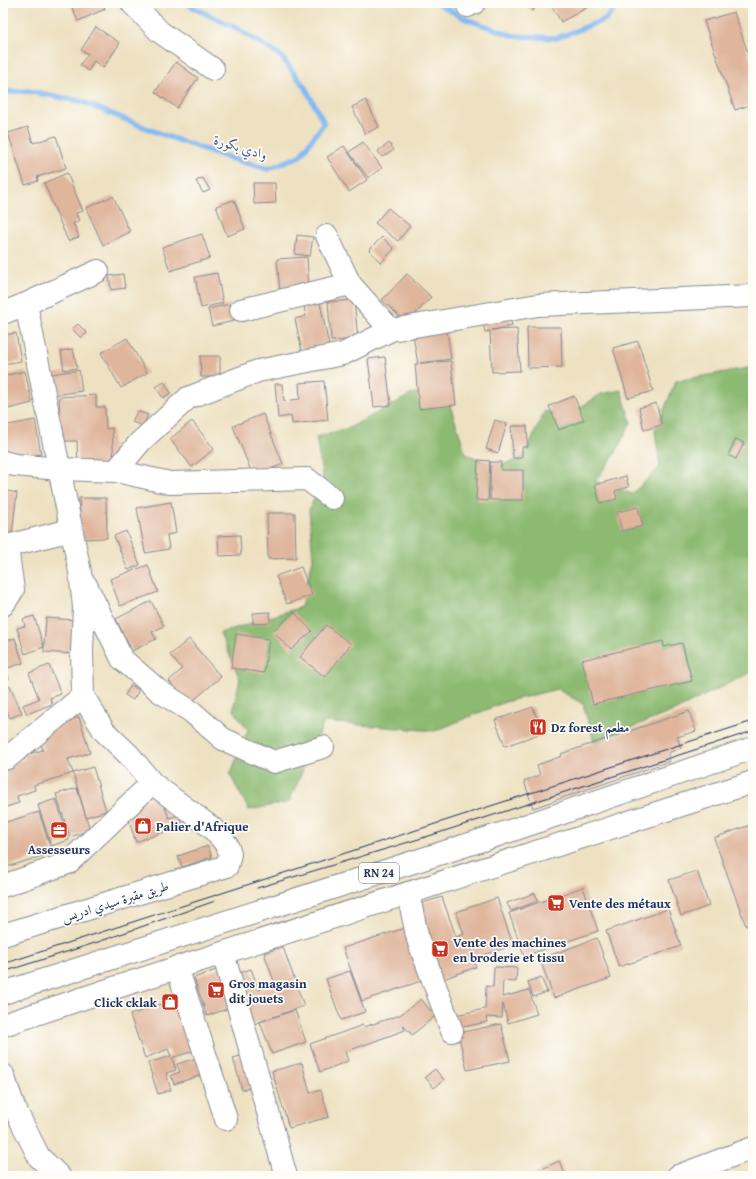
<svg xmlns="http://www.w3.org/2000/svg" width="756" height="1179" viewBox="0 0 756 1179" font-family="'Gentium Book Plus',Amiri,serif">
<style>
.forest{fill:#8dba72;stroke:#547468}
.lines{fill:none;stroke-linecap:round;stroke-linejoin:round}
.stream{stroke:#81b8f1;stroke-width:5.5}
.building{fill:#dfb59b}
.minor-casing{stroke:#848890;stroke-width:24}
.major-casing{stroke:#848890;stroke-width:24}
.minor{stroke:#fff;stroke-width:22}
.major{stroke:#fff;stroke-width:22}
.tram{stroke:#1b2f5e;stroke-width:1}
.labels{text-anchor:middle;stroke-width:3.5;stroke-linejoin:round;paint-order:stroke}
.shield{fill:#fdfcf7;stroke:#5f6c8c;stroke-width:1}
.shield-label{font-size:12px;font-weight:bold;fill:#1b2f5e}
.poi-label{font-size:13px;font-weight:bold;fill:#1b2f5e;stroke:#fdfcf7;text-anchor:start}
.street-label{font-size:13px;fill:#1b2f5e;stroke:#fdfcf7}
.water-label{font-size:14px;font-style:italic;fill:#3a588a;stroke:#fdfcf7}
</style>
<rect width="100%" height="100%" fill="#fdfcf7"/>
<filter id="ink" filterUnits="userSpaceOnUse"><feTurbulence type="fractalNoise" baseFrequency=".025" numOctaves="2"/><feDisplacementMap in="SourceGraphic" scale="8" xChannelSelector="R" yChannelSelector="G"/><feConvolveMatrix kernelMatrix="1 2 1 2 8 2 1 2 1" color-interpolation-filters="sRGB"/></filter>
<filter id="wash" filterUnits="userSpaceOnUse"><feTurbulence type="fractalNoise" baseFrequency=".012" numOctaves="4" result="noise"/><feDisplacementMap in="SourceGraphic" scale="16" xChannelSelector="R" yChannelSelector="G"/><feGaussianBlur stdDeviation="0.9" result="paint"/><feColorMatrix in="noise" values="0 0 0 0 0 0 0 0 0 0 0 0 0 0 0 0 0 1.4 0 .05"/><feComposite in="paint" operator="in"/></filter>
<g filter="url(#wash)">
<rect width="100%" height="100%" fill="#eee1c1"/>
<path class="forest" d="M753 367V671L674 711 594 742 583 704 557 689 505 702 435 731 324 722 289 802 249 810 230 775 248 730 233 709 240 679 220 633 301 607 313 559 309 510 323 479 316 437 349 428 412 394 444 387 466 454 496 466 522 459 545 411 564 418 601 394 621 390 631 422 615 454 595 481 632 494 660 467 655 431 676 381Z"/>
<g class="lines">
<g class="stream">
<path d="M437 3 466 19 514 36 557 38 606 19 620 3"/>
<path d="M3 92 28 91 80 101 161 134 226 157 268 169 300 156 324 123 306 89 281 56 236 28 192 7 188 3"/>
</g>
</g>
<g id="blocks">
<g class="building">
<path d="M70 3H103L105 9 78 21Z"/>
<path d="M526 3H539L532 11 525 4Z"/>
<path d="M550 3H586L588 7 561 22Z"/>
<path d="M716 3H729L718 7Z"/>
<path d="M734 12 753 68V104L735 110 704 21Z"/>
<path d="M96 27 120 43 103 68 94 61 88 71 80 65 88 54 81 50Z"/>
<path d="M176 62 198 78 177 108 155 92Z"/>
<path d="M366 100 379 127 365 134 352 107Z"/>
<path d="M28 127 33 143 56 136 66 168 37 177 38 181 25 185 8 133Z"/>
<path d="M363 142 382 168 368 178 349 152Z"/>
<path d="M389 143 394 150 382 157 378 151Z"/>
<path d="M344 146 367 180 349 192 327 157Z"/>
<path d="M67 173 83 211 76 213 79 221 73 223 79 237 68 241 44 183Z"/>
<path d="M203 178 210 190 203 193 196 181Z"/>
<path d="M253 183H275L276 203 254 204Z"/>
<path d="M113 196 130 232 103 245 86 208Z"/>
<path d="M234 200 245 229 227 236 216 206Z"/>
<path d="M388 208 410 226 398 241 375 223Z"/>
<path d="M202 234 210 258 170 271 162 247Z"/>
<path d="M297 235 313 237 310 256 295 254Z"/>
<path d="M382 237 394 249 381 263 369 250Z"/>
<path d="M307 257 309 291 280 294 277 259Z"/>
<path d="M217 273 223 303 201 308 195 277Z"/>
<path d="M123 274 125 288 111 290 109 276Z"/>
<path d="M407 274 431 297 407 323 382 300Z"/>
<path d="M354 300 358 339 331 341 328 302Z"/>
<path d="M320 303 330 350 303 356 295 319 306 316 304 306Z"/>
<path d="M230 304 234 321 212 326 208 309Z"/>
<path d="M509 312 512 326 492 330 517 329 520 371 492 372 490 331 485 332 482 318Z"/>
<path d="M78 324 87 333 81 338 72 329Z"/>
<path d="M446 324 451 359 420 363 451 361 456 405 419 409 415 364H418L412 329Z"/>
<path d="M527 327H561L562 367 528 368Z"/>
<path d="M16 333 21 361 3 364V335Z"/>
<path d="M127 338 147 373 121 388 101 353Z"/>
<path d="M638 341 653 391 628 398 613 348Z"/>
<path d="M753 347V358L749 348Z"/>
<path d="M73 349 77 368 64 370 61 351Z"/>
<path d="M200 356H220V377H201Z"/>
<path d="M385 357 391 405 374 407 368 359Z"/>
<path d="M79 370 82 391 53 395 50 374Z"/>
<path d="M25 371 32 403 4 410 3 404V376Z"/>
<path d="M324 381 328 420 292 424 291 416 278 418 275 384H282L284 401 300 399 299 383Z"/>
<path d="M164 382 171 393 163 398 156 387Z"/>
<path d="M96 395V407H105L106 429 112 428 114 464 78 466 77 441H61L59 397Z"/>
<path d="M574 396 584 420 559 430 549 406Z"/>
<path d="M656 403 662 425 644 430 639 408Z"/>
<path d="M137 411 148 415 143 426 132 422Z"/>
<path d="M263 414 283 464 253 476 233 426Z"/>
<path d="M35 420 41 454 7 460 3 437V426Z"/>
<path d="M495 420 507 424 498 453 486 449Z"/>
<path d="M192 421 214 449 192 467 170 439Z"/>
<path d="M511 426H527L528 447H522V458H513Z"/>
<path d="M736 439 744 443 736 459 728 455Z"/>
<path d="M478 460 490 461 488 501 476 500Z"/>
<path d="M490 462H501V470H523V500H490Z"/>
<path d="M626 476 629 487 615 491 617 499 600 503 595 485Z"/>
<path d="M3 490 17 493 11 541 3 540Z"/>
<path d="M79 498H106L107 538 81 539Z"/>
<path d="M171 502 176 533 167 535 169 549 145 553 137 508Z"/>
<path d="M638 507 643 526 622 531 617 512Z"/>
<path d="M267 513H295L296 558 268 559Z"/>
<path d="M126 531 140 565 128 570 114 536Z"/>
<path d="M240 535 241 555 219 556 218 536Z"/>
<path d="M148 565 158 592 120 606 110 579Z"/>
<path d="M301 567 312 595 287 604 276 576Z"/>
<path d="M151 601 164 626 152 632 156 639 132 651 116 619Z"/>
<path d="M270 612V623L253 624V613Z"/>
<path d="M294 612 312 631 291 650 273 631Z"/>
<path d="M34 616 44 647 46 618 77 620 74 654 44 652V647L25 654 17 628 25 626 23 619Z"/>
<path d="M326 625 351 644 325 677 300 657Z"/>
<path d="M236 634 269 639 264 673 231 668Z"/>
<path d="M15 638 23 663 5 669 9 679 3 681V642Z"/>
<path d="M189 639 221 677 189 704 169 681 182 669 170 655Z"/>
<path d="M663 641 664 647 682 643 692 681 593 704 582 660Z"/>
<path d="M49 665 61 694 50 698 52 704 27 714 23 705 39 699 29 673Z"/>
<path d="M131 685 139 690 133 700 125 695Z"/>
<path d="M10 686 22 713 10 718 7 711 3 713V689Z"/>
<path d="M533 707 542 733 505 746 495 720Z"/>
<path d="M689 711 696 731 677 737 681 748 668 753 670 761 533 808 524 781 540 775 537 765 562 756 561 754Z"/>
<path d="M79 717 90 753 68 759 73 773 34 785 35 790 17 796 19 803 3 808V766L25 759 24 755 43 750 37 730Z"/>
<path d="M93 767 106 811 86 817 73 773Z"/>
<path d="M77 788 90 830 70 837 56 794Z"/>
<path d="M160 794 169 818 179 815 183 825 136 842 124 807Z"/>
<path d="M56 799 69 840 51 846 38 805Z"/>
<path d="M39 812 52 853 3 868V823Z"/>
<path d="M753 824V924L746 926 714 838Z"/>
<path d="M208 846 212 857 182 867 178 856Z"/>
<path d="M697 871 709 906 681 916 669 880Z"/>
<path d="M583 887 598 931 524 956 509 913Z"/>
<path d="M535 893 538 901 511 911 507 903Z"/>
<path d="M442 897 456 937 464 934 456 912 497 898 513 945 473 959 476 967 435 982 416 905Z"/>
<path d="M668 909 681 946 619 967 606 931Z"/>
<path d="M408 927 427 979 362 1001 343 948Z"/>
<path d="M597 938 611 978 554 998 540 959Z"/>
<path d="M283 947 304 1006 251 1025 233 975 251 969 259 990 275 984 264 953Z"/>
<path d="M494 967 517 968 516 982 503 981 502 997 529 990 537 1014 508 1023 503 1004 502 1018 486 1017 487 1022 458 1028 455 1015 485 1009 486 986 493 987Z"/>
<path d="M221 968 235 1006 207 1016 194 978Z"/>
<path d="M350 971 365 1012 341 1020 326 979Z"/>
<path d="M541 977 547 992 533 997 528 982Z"/>
<path d="M177 998 196 1050 172 1058 176 1070 166 1073 171 1090 158 1094 148 1063 171 1056 168 1049 145 1058 130 1015Z"/>
<path d="M421 999 435 1016 412 1035 403 1025 405 1030 345 1052 348 1061 320 1072 310 1044 363 1025 364 1027 400 1015Z"/>
<path d="M295 1010 306 1042 272 1054 260 1022Z"/>
<path d="M501 1024 510 1061 467 1070 458 1033Z"/>
<path d="M244 1055 254 1086 242 1090 233 1058Z"/>
<path d="M197 1058 202 1075 174 1084 171 1075 180 1072 177 1064Z"/>
<path d="M302 1063 310 1093 321 1090 329 1117 289 1128 272 1071Z"/>
<path d="M435 1069 444 1080 434 1088 425 1077Z"/>
<path d="M3 1161 7 1174 3 1175Z"/>
<path d="M559 1161 566 1176H527Z"/>
</g>
</g>
</g>
<g filter="url(#ink)">
<use href="#blocks" fill-opacity="0" stroke="#848890" stroke-width="1"/>
<g class="lines">
<defs>
<g id="minor">
<path d="M132 3 160 32 213 69"/>
<path d="M468 6 474 3"/>
<path d="M327 236 350 284 391 330"/>
<path d="M241 310 350 284"/>
<path d="M3 313 26 304 98 271"/>
<path d="M3 462 15 465 59 469 116 471 170 483 307 479 332 498"/>
<path d="M116 471 140 442 188 398 258 371 343 354 391 330 538 305 753 296"/>
<path d="M3 547 71 530"/>
<path d="M86 585 122 659 159 691 192 712 223 739 274 762 323 747"/>
<path d="M3 605 13 590 7 546"/>
<path d="M3 759 7 758 83 696"/>
<path d="M3 886 68 863 152 783"/>
<path d="M408 893 418 940 452 1031"/>
<path d="M3 935 227 866 230 854 227 845 212 828 152 783 130 756 104 731 83 696 82 651 84 607 80 572 26 304"/>
<path d="M223 953 286 1176"/>
<path d="M177 967 226 1119"/>
<path d="M3 1075 14 1107 39 1157 59 1176"/>
<path d="M678 1176 753 1148"/>
</g>
<g id="major">
<path d="M3 993 501 834 753 748"/>
<path d="M3 1025 117 987 753 782"/>
</g>
</defs>
<use href="#minor" class="minor-casing"/>
<use href="#major" class="major-casing"/>
<use href="#minor" class="minor"/>
<use href="#major" class="major"/>
<g class="tram">
<path d="M257 888 432 835 753 731"/>
<path d="M3 964 753 721"/>
<path d="M3 972 98 942 215 901"/>
</g>
</g>
</g>
<defs>
<symbol id="restaurant-square" viewBox="-11 -11 22 22"><rect x="-9" y="-9" width="18" height="18" rx="4" fill="#c8321e" stroke="#fdfcf7"/><path d="M-5-6h1v4h1v-4h1v4h1v-4h1v5L-1.5 .5V6h-2V.5L-5-1ZM5-6V6H3V1.5H1.5Q1.5-4 5-6Z" fill="#fff"/></symbol>
<symbol id="shop-square" viewBox="-11 -11 22 22"><rect x="-9" y="-9" width="18" height="18" rx="4" fill="#c8321e" stroke="#fdfcf7"/><path d="M-5-2.5h2.3a2.7 3.5 0 0 1 5.4 0H5L5.5 6h-11ZM-1.5-2.5h3a1.5 2.3 0 0 0-3 0Z" fill="#fff"/></symbol>
<symbol id="office-square" viewBox="-11 -11 22 22"><rect x="-9" y="-9" width="18" height="18" rx="4" fill="#c8321e" stroke="#fdfcf7"/><path d="M-6-3h4V-5.5h4V-3h4V5H-6ZM-1-4.5V-3h2v-1.5ZM-6 0V1H6V0Z" fill="#fff"/></symbol>
<symbol id="supermarket-square" viewBox="-11 -11 22 22"><rect x="-9" y="-9" width="18" height="18" rx="4" fill="#c8321e" stroke="#fdfcf7"/><path d="M-6-5.5h2.5l.6 2H6L4.5 2H-2.5L-4.4-4H-6ZM-1.5 3.2a1.3 1.3 0 1 0 .1 0ZM3 3.2a1.3 1.3 0 1 0 .1 0Z" fill="#fff"/></symbol>
</defs>
<g fill-rule="evenodd">
<use href="#restaurant-square" x="528" y="717" width="20" height="20"/>
<use href="#shop-square" x="133" y="816" width="20" height="20"/>
<use href="#office-square" x="49" y="820" width="20" height="20"/>
<use href="#supermarket-square" x="546" y="893" width="20" height="20"/>
<use href="#supermarket-square" x="430" y="939" width="20" height="20"/>
<use href="#supermarket-square" x="206" y="980" width="20" height="20"/>
<use href="#shop-square" x="160" y="992" width="20" height="20"/>
</g>
<g class="labels">
<rect class="shield" x="359" y="863" width="40" height="20" rx="3"/>
<g class="shield-label">
<text x="379" y="877">RN 24</text>
</g>
<g class="poi-label">
<text x="551" y="732">Dz forest مطعم</text>
<text x="156" y="831">Palier d'Afrique</text>
<text x="59" y="854" text-anchor="middle">Assesseurs</text>
<text x="569" y="908">Vente des métaux</text>
<text x="453" y="947">Vente des machines<tspan x="453" dy="15">en broderie et tissu</tspan></text>
<text x="229" y="988">Gros magasin<tspan x="229" dy="15">dit jouets</tspan></text>
<text x="157" y="1007" text-anchor="end">Click cklak</text>
</g>
<g class="street-label">
<text transform="translate(115 901) rotate(-17)" y="5">طريق مقبرة سيدي ادريس</text>
</g>
<g class="water-label">
<text transform="translate(241 147) rotate(17)" y="5">وادي بكورة</text>
</g>
</g>
<rect width="756" height="1179" fill="none" stroke="#fdfcf7" stroke-width="16"/>
</svg>
